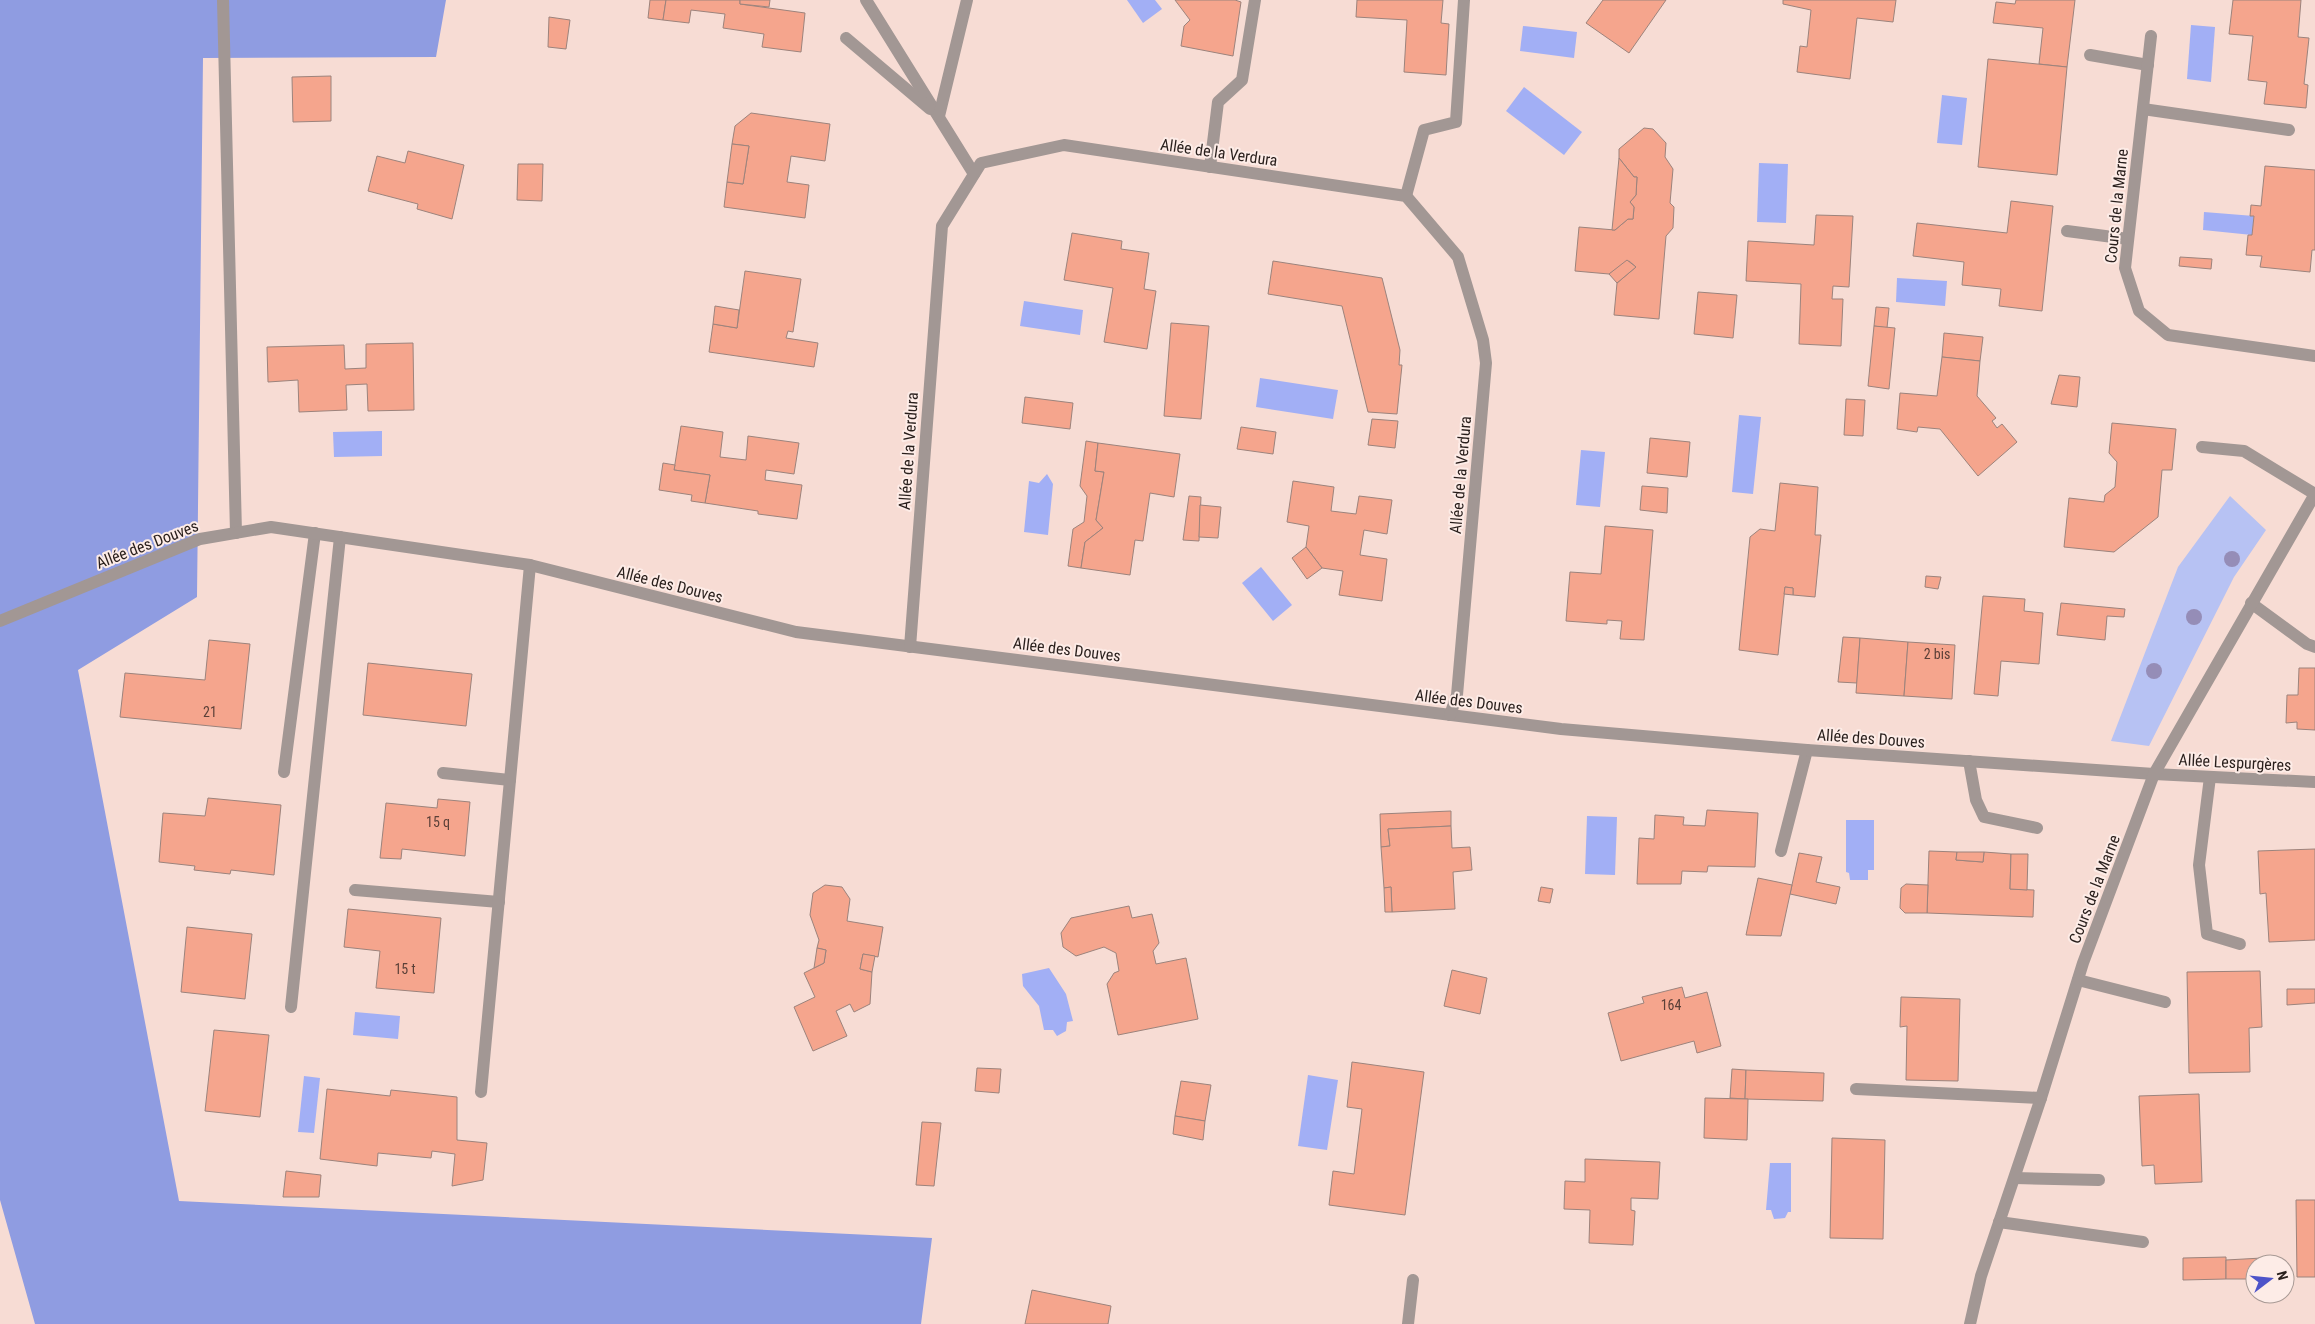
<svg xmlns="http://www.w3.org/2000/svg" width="2315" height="1324" viewBox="0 0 2315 1324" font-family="'Roboto Condensed',sans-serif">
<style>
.green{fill:#b7c2f3}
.forest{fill:#8f9ce1}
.water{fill:#a2aff5}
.building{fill:#f5a58d;stroke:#9c837c}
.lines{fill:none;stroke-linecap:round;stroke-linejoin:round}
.lane{stroke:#a29794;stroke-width:12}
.street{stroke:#a29794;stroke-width:12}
.tree{fill:#958db7}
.labels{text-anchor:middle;stroke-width:4;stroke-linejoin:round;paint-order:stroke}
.number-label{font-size:14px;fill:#5b4038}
.street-label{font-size:16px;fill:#281e1b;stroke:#fdece7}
</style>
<rect width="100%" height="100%" fill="#f7dcd4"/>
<path class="green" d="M2230 496 2266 530 2234 577 2149 746 2111 741 2178 567Z"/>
<path class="forest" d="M0 0H446L436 57 203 58 197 597 78 670 179 1201 932 1238 921 1324H35L0 1200Z"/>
<g class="water">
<path d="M1127 0H1155L1162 9 1143 23Z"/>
<path d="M2191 25 2215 27 2211 82 2187 79Z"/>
<path d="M1523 26 1577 32 1574 58 1520 51Z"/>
<path d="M1524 87 1582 132 1564 155 1506 111Z"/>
<path d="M1942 95 1967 98 1962 145 1937 143Z"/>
<path d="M1759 163 1788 164 1786 223 1757 222Z"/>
<path d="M2204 212 2254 216 2252 235 2203 230Z"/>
<path d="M1897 278 1947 281 1945 306 1896 302Z"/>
<path d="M1024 301 1083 310 1080 335 1020 326Z"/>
<path d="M1260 378 1338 390 1333 419 1256 407Z"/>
<path d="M1739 415 1761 417 1753 494 1732 492Z"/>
<path d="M382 431V456L334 457 333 432Z"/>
<path d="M1581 450 1605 452 1600 507 1576 505Z"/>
<path d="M1047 474 1053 484 1048 535 1024 532 1029 481 1039 483Z"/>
<path d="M1261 567 1292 605 1273 621 1242 583Z"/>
<path d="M1587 816 1617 817 1615 875 1585 874Z"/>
<path d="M1846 820H1874V870H1868V880H1850L1849 873 1846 872Z"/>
<path d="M1049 968 1066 994 1073 1021 1067 1022 1066 1031 1057 1036 1053 1030H1044L1039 1006 1023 986 1022 974Z"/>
<path d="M355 1012 400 1016 398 1039 353 1035Z"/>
<path d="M1308 1075 1338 1080 1327 1150 1298 1146Z"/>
<path d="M304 1076 320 1078 314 1133 298 1132Z"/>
<path d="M1770 1163H1791V1212H1788L1785 1218 1774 1219 1771 1210H1766Z"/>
</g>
<g class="building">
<path d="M650 0H666L663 20 648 18Z"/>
<path d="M666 0H740V4L805 13 801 52 762 47 764 34 723 28 725 14 691 10 689 23 663 20Z"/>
<path d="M740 0H770L769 7 740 4Z"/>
<path d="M1175 0H1235L1241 2 1233 56 1181 46 1184 26 1190 20Z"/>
<path d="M1357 0H1443L1441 23 1449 24 1446 75 1404 72 1407 20 1356 17Z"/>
<path d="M1603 0H1666L1629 53 1586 23Z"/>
<path d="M1783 0H1896L1893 22 1857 18 1850 79 1797 72 1800 46 1807 47 1811 10 1783 4Z"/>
<path d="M2016 0H2075L2067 67 2039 64 2043 28 1993 23 1996 2 2015 4Z"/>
<path d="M2233 0H2301L2298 37 2309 38 2304 84 2308 85 2306 108 2264 104 2267 82 2248 80 2253 36 2229 34Z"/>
<path d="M549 17 570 20 566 49 548 47Z"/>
<path d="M1988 59 2067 67 2057 175 1978 167Z"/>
<path d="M331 76V121L293 122 292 77Z"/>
<path d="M751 113 830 124 825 161 791 156 787 182 809 185 805 218 724 207 727 182 743 184 749 146 732 144 735 126Z"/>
<path d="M1644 128 1653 129 1666 143 1665 157 1673 169 1670 203 1674 207 1673 228 1666 236 1659 319 1614 315 1617 283 1636 267 1629 261 1609 274 1575 271 1579 227 1615 230 1628 219H1633L1634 207 1630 202 1636 195 1637 177H1634L1619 158V149Z"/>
<path d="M732 144 749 146 743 184 727 182Z"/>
<path d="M408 151 464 165 452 219 417 209 418 204 368 191 377 156 405 163Z"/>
<path d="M1619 158 1634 177H1637L1636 195 1630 202 1634 207 1633 219H1628L1615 230H1612Z"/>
<path d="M518 164H543L542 201 517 200Z"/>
<path d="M2265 166 2315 170V250H2312L2310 272 2260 267 2262 256 2246 255 2248 235H2252L2254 216H2250L2251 205 2261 206Z"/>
<path d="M2011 201 2053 206 2042 311 1999 306 2001 289 1962 285 1964 262 1913 256 1917 223 2007 233Z"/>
<path d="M1816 215 1853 216 1849 287 1833 286 1832 299H1843L1841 346 1799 344 1801 284 1746 281 1748 241 1814 245Z"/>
<path d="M1072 233 1122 241 1121 249 1149 253 1144 289 1156 291 1147 349 1104 342 1113 288 1064 280Z"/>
<path d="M2180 257 2212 259 2211 269 2179 266Z"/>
<path d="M1627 260 1636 267 1617 283 1609 274Z"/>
<path d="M1273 261 1382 278 1400 350 1399 365H1402L1397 414 1368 412 1342 306 1268 294Z"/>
<path d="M745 271 801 279 793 332 788 331 786 338 818 343 814 367 709 352 713 324 737 328Z"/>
<path d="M1698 292 1737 295 1733 338 1694 334Z"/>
<path d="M715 306 739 310 737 328 713 324Z"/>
<path d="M1876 307 1889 308 1887 328 1874 326Z"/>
<path d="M1171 323 1209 326 1201 419 1164 416Z"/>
<path d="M1874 326 1895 328 1889 389 1868 386Z"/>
<path d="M1944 333 1983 337 1980 361 1942 357Z"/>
<path d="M413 343 414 410 368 411 367 384 346 385 347 410 299 412 298 380 268 382 267 347 344 345 345 369 366 368V344Z"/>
<path d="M1942 357 1980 361 1977 396 1996 418 1992 421 1997 428 2002 424 2017 442 1978 476 1940 429 1918 427 1917 432 1897 429 1900 393 1937 396Z"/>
<path d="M2059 375 2080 377 2077 407 2051 404Z"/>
<path d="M1025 397 1073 403 1070 429 1022 423Z"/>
<path d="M1846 399 1865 400 1863 436 1844 435Z"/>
<path d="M1372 419 1398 421 1395 448 1368 445Z"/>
<path d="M2112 423 2176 429 2172 470H2162L2158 517 2114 552 2064 547 2069 498 2104 502 2105 495 2115 487 2117 462 2109 453Z"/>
<path d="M681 426 723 432 720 457 746 460 748 436 799 443 794 474 766 470 765 480 802 485 797 519 758 514V511L705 503 710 475 674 470Z"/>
<path d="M1241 427 1276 432 1273 454 1237 449Z"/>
<path d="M1650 438 1690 442 1687 477 1647 473Z"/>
<path d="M1086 441 1098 443 1095 471 1104 472 1096 520 1103 528 1085 542 1081 568 1068 566 1073 529 1084 522 1087 496 1080 486Z"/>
<path d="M1098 443 1180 454 1174 497 1150 493 1143 541 1135 540 1130 575 1081 568 1085 542 1103 528 1096 520 1104 472 1095 471Z"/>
<path d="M663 463 675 465 674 470 710 475 705 503 691 501 692 495 659 490Z"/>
<path d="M1293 481 1334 487 1331 511 1356 514 1359 496 1392 500 1387 534 1364 530 1360 555 1387 559 1382 601 1339 595 1343 571 1322 568 1306 547 1309 526 1287 522Z"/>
<path d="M1780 483 1818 487 1815 535H1821L1815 597 1793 595V588L1785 587 1778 655 1739 650 1750 537 1760 529 1775 531Z"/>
<path d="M1642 486 1668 488 1667 513 1640 510Z"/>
<path d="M1189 496 1201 497 1199 541 1183 540Z"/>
<path d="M1200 505 1221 507 1218 538 1199 537Z"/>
<path d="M1605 526 1653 530 1644 640 1620 639 1622 621 1607 620V624L1566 621 1570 572 1601 574Z"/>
<path d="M1306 547 1322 568 1307 579 1292 558Z"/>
<path d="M1926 576 1941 577 1938 589 1925 587Z"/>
<path d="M1785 587 1793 588V595L1784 594Z"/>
<path d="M1983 596 2025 599 2024 611 2043 613 2039 664 2001 661 1998 696 1974 694Z"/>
<path d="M2061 603 2125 609 2124 617 2107 616 2105 640 2057 635Z"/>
<path d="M1843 637 1860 638 1857 683 1838 682Z"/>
<path d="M1860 638 1908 642 1904 696 1856 693Z"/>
<path d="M209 640 250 644 241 729 120 717 125 673 205 680Z"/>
<path d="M1908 642 1955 645 1952 699 1904 696Z"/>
<path d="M368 663 472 674 466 726 363 715Z"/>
<path d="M2299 668H2315V730L2297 729V722L2286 723 2287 695H2298Z"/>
<path d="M208 798 281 805 274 875 231 870 230 874 194 870 195 866 159 862 163 813 205 816Z"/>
<path d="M438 799 470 802 465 856 402 849 401 859 380 858 386 803 437 808Z"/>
<path d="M1707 810 1758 813 1755 867 1708 866 1707 872 1682 871 1681 884H1637L1639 838 1654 839 1655 815 1684 817 1683 825 1705 826Z"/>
<path d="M1451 811V826L1388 829 1390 846 1381 847 1380 814Z"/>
<path d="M1451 826 1452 848 1470 847 1472 870 1453 872 1455 909 1392 912 1391 887 1384 888 1381 847 1390 846 1388 829Z"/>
<path d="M2315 849V940L2269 942 2266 893 2260 894 2258 851Z"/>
<path d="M1929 851 1957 852 1956 860 1983 862 1984 852 2011 854 2010 889 2034 890 2033 917 1927 913Z"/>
<path d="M1957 852H1984L1983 862 1956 860Z"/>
<path d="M1799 853 1822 857 1816 882 1840 887 1836 904 1790 894Z"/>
<path d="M2011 854H2028L2027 890 2010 889Z"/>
<path d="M1758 878 1792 885 1781 936 1746 935Z"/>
<path d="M1906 884 1928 885 1927 913H1905L1900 908 1901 888Z"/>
<path d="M825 885 842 887 850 899 847 921 883 927 878 957 863 954 860 969 872 972 870 1004 854 1012 850 1004 836 1011 847 1036 813 1051 794 1007 815 997 804 973 824 963 826 950 817 948 819 940 810 915 813 893Z"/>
<path d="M1391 887 1392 912H1385L1384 888Z"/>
<path d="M1541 887 1553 889 1550 903 1538 901Z"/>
<path d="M1129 906 1132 918 1152 914 1159 943 1153 951 1156 964 1186 958 1198 1019 1118 1035 1107 984 1114 973 1119 971 1116 953 1104 947 1076 956 1063 947 1061 933 1071 918Z"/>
<path d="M348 909 441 918 434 993 376 988 380 951 344 947Z"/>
<path d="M187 927 252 934 245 999 181 992Z"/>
<path d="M817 948 826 950 824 963 814 968Z"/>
<path d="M863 954 875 956 872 972 860 969Z"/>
<path d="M1452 970 1487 978 1480 1014 1444 1006Z"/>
<path d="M2260 971 2262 1027 2249 1028 2250 1072 2189 1073 2187 972Z"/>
<path d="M1682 987 1685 998 1707 992 1721 1046 1697 1053 1694 1041 1621 1061 1608 1013 1644 1003 1642 997Z"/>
<path d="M2287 989H2315V1003L2287 1005Z"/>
<path d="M1901 997 1960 999 1958 1081 1906 1080 1907 1026 1900 1027Z"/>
<path d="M214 1030 269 1035 260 1117 205 1111Z"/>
<path d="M1352 1062 1424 1072 1405 1215 1329 1205 1333 1171 1354 1174 1362 1109 1347 1107Z"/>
<path d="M977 1068 1001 1069 999 1093 975 1091Z"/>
<path d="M1732 1069 1746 1070 1745 1099 1730 1098Z"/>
<path d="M1746 1070 1824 1073 1823 1101 1745 1099Z"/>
<path d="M1181 1081 1211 1085 1205 1121 1175 1116Z"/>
<path d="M327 1089 390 1096 391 1090 457 1097V1140L487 1143 483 1180 452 1186 455 1154 432 1151 431 1158 378 1153 377 1166 320 1159Z"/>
<path d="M2199 1094 2202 1182 2155 1184 2154 1165 2142 1166 2139 1096Z"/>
<path d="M1705 1098 1748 1099 1747 1140 1704 1138Z"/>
<path d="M1175 1116 1205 1121 1203 1140 1173 1134Z"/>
<path d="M922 1122 941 1123 934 1186 916 1185Z"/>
<path d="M1832 1138 1885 1140 1883 1239 1830 1238Z"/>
<path d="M1585 1159 1660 1162 1658 1199 1631 1198V1210L1635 1211 1633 1245 1589 1243 1590 1210 1564 1209 1565 1181 1585 1182Z"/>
<path d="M286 1171 321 1175 319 1197H283Z"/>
<path d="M2296 1200H2315V1277H2297Z"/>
<path d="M2226 1257V1279L2183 1280V1258Z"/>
<path d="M2262 1258 2263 1264H2255V1279H2226V1260Z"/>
<path d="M1032 1290 1111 1306 1108 1324H1025Z"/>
</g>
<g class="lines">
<g class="lane">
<path d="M223 0 236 533"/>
<path d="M866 0 974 174"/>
<path d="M846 38 930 109"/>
<path d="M2090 55 2148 65"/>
<path d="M2143 109 2289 130"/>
<path d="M939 116 967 0"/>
<path d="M1210 167 1218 102 1242 80 1255 0"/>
<path d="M1406 196 1424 130 1456 122 1464 0"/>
<path d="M2067 231 2128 239"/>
<path d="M2202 447 2244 451 2315 494"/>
<path d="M2251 603 2307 644 2315 647"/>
<path d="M1969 761 1976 800 1984 817 2037 828"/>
<path d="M284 772 315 533"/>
<path d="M443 773 510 780"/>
<path d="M2210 777 2199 865 2207 934 2240 944"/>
<path d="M1781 851 1807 750"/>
<path d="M355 890 499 902"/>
<path d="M2078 980 2165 1002"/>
<path d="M291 1007 340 537"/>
<path d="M1856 1089 2041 1098"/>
<path d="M481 1092 530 565"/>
<path d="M2015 1178 2099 1180"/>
<path d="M1999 1222 2143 1242"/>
<path d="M1408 1324 1413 1280"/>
</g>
<g class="street">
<path d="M2151 36 2125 268 2139 311 2168 335 2315 356"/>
<path d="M0 621 200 539 271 527 530 565 796 632 1561 729 1807 750 2154 774 2315 782"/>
<path d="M910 647 942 226 981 163 1064 145 1406 196 1458 257 1483 340 1486 363 1457 695 1450 715"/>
<path d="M1970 1324 1981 1276 2041 1098 2083 963 2154 774 2315 494"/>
</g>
</g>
<g class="tree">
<circle cx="2232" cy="559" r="8"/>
<circle cx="2194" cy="617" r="8"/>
<circle cx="2154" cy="671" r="8"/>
</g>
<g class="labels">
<g class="number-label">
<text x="1937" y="659">2 bis</text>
<text x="210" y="717">21</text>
<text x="438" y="827">15 q</text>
<text x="405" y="974">15 t</text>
<text x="1671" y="1010">164</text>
</g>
<g class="street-label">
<text transform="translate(1219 152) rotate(8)" y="6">Allée de la Verdura</text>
<text transform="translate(2116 206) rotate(-84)" y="6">Cours de la Marne</text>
<text transform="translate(908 451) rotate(-86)" y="6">Allée de la Verdura</text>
<text transform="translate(1460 475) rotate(-85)" y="6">Allée de la Verdura</text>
<text transform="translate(147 544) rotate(-21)" y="6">Allée des Douves</text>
<text transform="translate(670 584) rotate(14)" y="6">Allée des Douves</text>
<text transform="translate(1067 649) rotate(7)" y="6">Allée des Douves</text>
<text transform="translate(1469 701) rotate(7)" y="6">Allée des Douves</text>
<text transform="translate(1871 738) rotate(4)" y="6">Allée des Douves</text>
<text transform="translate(2235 762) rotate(3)" y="6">Allée Lespurgères</text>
<text transform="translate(2094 889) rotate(-69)" y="6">Cours de la Marne</text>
</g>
</g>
<g transform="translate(2270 1279) rotate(74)"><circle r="24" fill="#fdece7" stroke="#a89a95"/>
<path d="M0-4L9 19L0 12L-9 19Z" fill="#4d53c9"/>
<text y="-8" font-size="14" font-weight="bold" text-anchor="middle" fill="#281e1b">N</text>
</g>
</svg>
